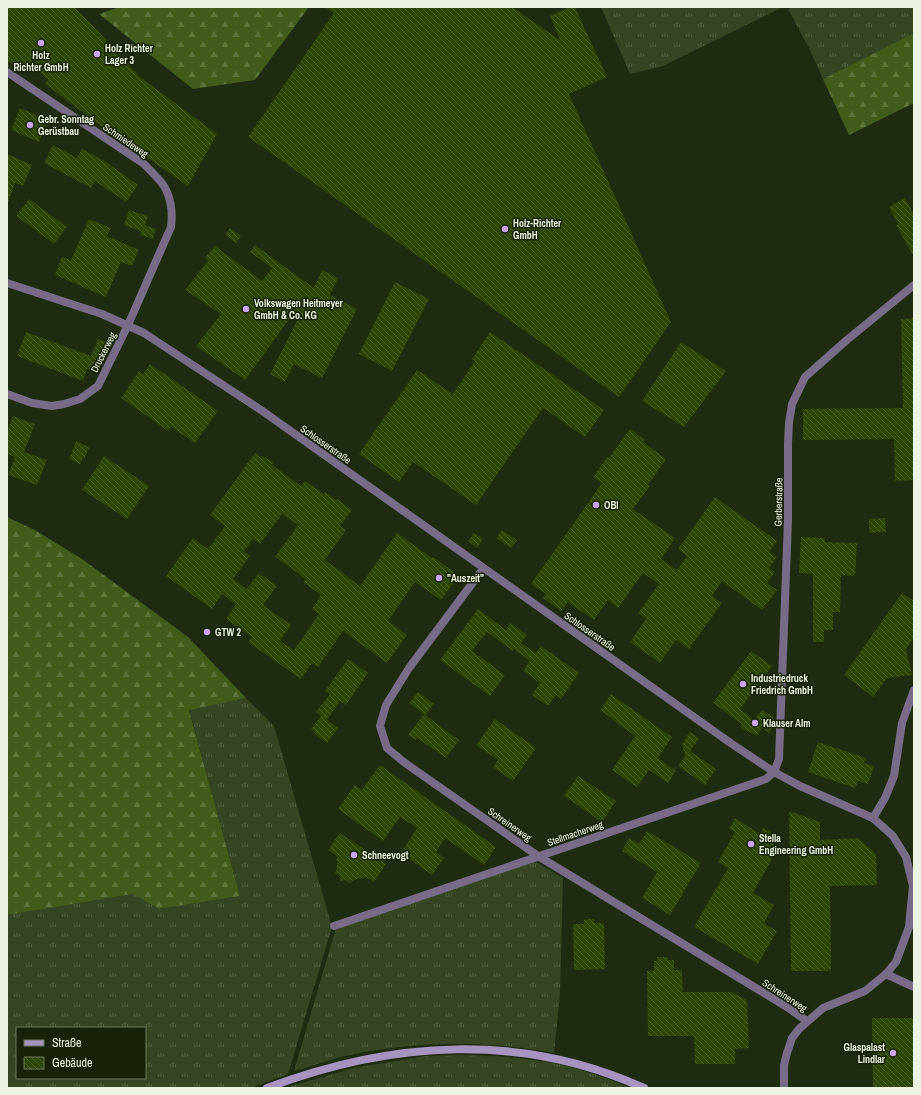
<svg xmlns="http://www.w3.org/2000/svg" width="921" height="1095" viewBox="0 0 921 1095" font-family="'Archivo Narrow',sans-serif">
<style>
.grass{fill:url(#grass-tufts);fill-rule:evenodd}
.forest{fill:url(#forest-firs)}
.building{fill:url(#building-back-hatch);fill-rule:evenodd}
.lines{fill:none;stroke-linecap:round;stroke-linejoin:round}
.minor{stroke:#786c88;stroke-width:8}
.secondary{stroke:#a693bf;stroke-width:8}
.poi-dot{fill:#c7a6ef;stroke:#172208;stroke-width:1.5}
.labels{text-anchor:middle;stroke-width:3;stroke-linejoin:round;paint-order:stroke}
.poi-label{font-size:10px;font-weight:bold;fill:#ebf4e3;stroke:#172208;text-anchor:start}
.street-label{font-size:10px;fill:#ebf4e3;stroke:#172208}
</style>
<defs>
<pattern id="grass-tufts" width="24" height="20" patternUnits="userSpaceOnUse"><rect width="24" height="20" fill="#364623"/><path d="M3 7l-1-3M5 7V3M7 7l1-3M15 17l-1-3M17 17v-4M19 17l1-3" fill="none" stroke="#536143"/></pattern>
<pattern id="forest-firs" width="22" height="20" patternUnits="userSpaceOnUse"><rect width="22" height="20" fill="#425d1b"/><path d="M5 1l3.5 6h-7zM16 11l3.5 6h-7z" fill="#5d753c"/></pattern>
<pattern id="building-back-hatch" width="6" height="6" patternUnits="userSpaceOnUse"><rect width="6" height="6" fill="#2c4500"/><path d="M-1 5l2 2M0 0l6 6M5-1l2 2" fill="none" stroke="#4b6025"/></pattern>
</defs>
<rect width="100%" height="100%" fill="#202c11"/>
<g class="grass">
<path d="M601 7H783L663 66 630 74Z"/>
<path d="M792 7H914V33L823 79 809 48 788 9Z"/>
<path d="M246 698 274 726 332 927 288 1074 251 1088H7V915L133 894 159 909 240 896 189 709ZM17 1028H145V1078H17Z"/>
<path d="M534 861 563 878 560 994 554 1053C487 1040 417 1041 350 1055 331 1059 313 1066 294 1071L336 928Z"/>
<path d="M463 1055C502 1056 541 1059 578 1069 596 1074 613 1081 630 1088H290L291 1086 354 1068 426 1056Z"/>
</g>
<g class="forest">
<path d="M120 7H309L255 80 193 89 99 14Z"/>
<path d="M914 33V103L849 135 823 79Z"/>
<path d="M7 517 35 530 82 559 188 637 246 698 189 710 240 896 159 909 133 894 7 915Z"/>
</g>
<g class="building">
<path d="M7 7H74L93 26 140 77 217 134 188 186 96 122 45 84 48 80 32 65 26 71 7 61Z"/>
<path d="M325 7H512L560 40 550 16 570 7H575L607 77 569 94 671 322 619 397 248 137 334 13Z"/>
<path d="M20 108 48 120 39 142 11 130Z"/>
<path d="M53 145 77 158 82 149 106 162 138 185 126 202 95 181 91 188 44 163Z"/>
<path d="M7 154 32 165 23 186 15 183 8 202Z"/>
<path d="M905 198 914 214V257L896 225 898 224 889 207Z"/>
<path d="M29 199 67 227 54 244 16 216Z"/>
<path d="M129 210 148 216 145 225 156 229 153 239 140 235 141 231 124 225Z"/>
<path d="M89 219 111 228 107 236 139 250 132 266 121 262 106 297 55 275 62 257 71 260Z"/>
<path d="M230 228 241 236 236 243 225 235Z"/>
<path d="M255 245 314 288 322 270 338 278 330 295 357 309 322 378 294 364 285 382 270 374 299 317 293 314 245 380 196 346 221 314 185 290 208 261 205 258 215 246 262 281 272 268 250 252Z"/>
<path d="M395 282 429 299 392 371 359 354Z"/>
<path d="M914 318V480L895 481 894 439 803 440V409L903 408 901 319Z"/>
<path d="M26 332 91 356 98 339 107 342 101 359 92 371 87 369 83 381 17 356Z"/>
<path d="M490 332 604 410 585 437 543 408 476 505 413 462 399 482 359 454 417 370 453 394 475 361 472 359Z"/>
<path d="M681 342 726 371 684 427 642 401Z"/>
<path d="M150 364 218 411 195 443 171 427 168 431 121 398 139 371 143 374Z"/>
<path d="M13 416 35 424 24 452 47 460 37 485 8 475 15 457 7 454V432Z"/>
<path d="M630 429 645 440 643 442 666 459 648 485 650 486 633 509 675 538 661 559 677 570 687 556 678 549 715 497 777 541 769 552 777 557 769 568 775 572 767 583 777 590 762 610 722 581 712 596 722 603 689 649 676 640 660 663 630 642 646 619 638 613 659 584 643 573 618 608 608 600 594 620 568 602 561 611 543 598 546 594 531 584 602 483 593 477 607 457 609 458Z"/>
<path d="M76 441 89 447 85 458H83L80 464 69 459Z"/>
<path d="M255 453 261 458 262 456 270 460 273 463 272 465 301 486 305 481 324 494 325 492 336 500 337 499 352 510 340 526 346 530 325 560 360 586 397 533 432 558 433 557 454 572 455 581 441 600 415 582 388 621 407 635 387 663 343 631 318 667 312 663 301 679 248 642 252 637 226 619 236 604 222 594 212 609 166 576 193 538 208 549 225 526 210 515ZM282 514 298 525 275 557 306 579 303 582 321 595 312 609 319 614 294 650 280 641 291 625 263 605 277 586 259 573 247 589 233 579 250 556 244 551 253 539 260 544Z"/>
<path d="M104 456 149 486 127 519 82 490Z"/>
<path d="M885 518 886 532 869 533V519Z"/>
<path d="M502 530 517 540 511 548 496 538Z"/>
<path d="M474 533 483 539 477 548 468 541Z"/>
<path d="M801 537 825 538V542L857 543 855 576 841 575 840 612H833V630H824V642H813V574L799 573Z"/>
<path d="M902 593 914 601V638L906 649 912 675 887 678 873 697 844 675Z"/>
<path d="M478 609 506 630 510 623 527 635 521 643 536 653 541 646 579 673 561 699 556 695 548 706 532 695 540 683 523 671 530 661 514 649 513 651 487 632 472 651 505 675 490 696 440 660Z"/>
<path d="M751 651 772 666 740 709 754 720 762 710 773 717V727L769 733 762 728 757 736 740 727 742 724 713 703Z"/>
<path d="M348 659 368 673 346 705 340 701 327 720 338 728 327 743 314 733 315 732 311 729 321 716 316 712 330 694 325 691Z"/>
<path d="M418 692 434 704 425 715 409 703Z"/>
<path d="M611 694 672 737 658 758 676 771 668 783 649 770 637 787 612 770 635 736 600 710Z"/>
<path d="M424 714 459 740 446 758 417 738 416 740 408 735Z"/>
<path d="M495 719 536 748 513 781 493 767 498 760 476 745Z"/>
<path d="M690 732 699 739 690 751 716 769 705 785 678 766 685 756 682 744Z"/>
<path d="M818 742 866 758 864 763 874 766 868 784 858 781 855 788 808 772Z"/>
<path d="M380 765 496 847 484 865 445 838 436 852 444 858 432 875 401 853 417 828 400 817 383 841 338 809 355 785 362 790Z"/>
<path d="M578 776 616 801 602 822 564 796Z"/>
<path d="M789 811 820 822V840L858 838 876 854 877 885 830 886 831 971H791Z"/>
<path d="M735 818 760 834 763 828 774 834V855L753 893 774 905 764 923 777 931 758 964 694 927 728 868 718 862 735 832 729 829Z"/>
<path d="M647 831 701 863 670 915 642 898 657 872 622 851 629 838 639 844Z"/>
<path d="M340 833 386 864 374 882 366 877 353 880 350 883 345 880 340 881V876L335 873 337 869V856L328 850Z"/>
<path d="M584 919H594V923H604L605 969 574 970 573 924H584Z"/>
<path d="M657 957H668V960H674V970H682L683 992H732L747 1000 749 1048 735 1049V1064H695L694 1036H648L647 971H654V961H657Z"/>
<path d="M872 1018H913L914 1088H873Z"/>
</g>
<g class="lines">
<g class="minor">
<path d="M7 72 144 164C150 170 156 176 161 182 171 194 173 213 171 227L128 325 98 386 80 399 64 404 52 406 32 403 7 394"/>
<path d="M7 283 102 314 144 333 261 410 732 744 774 772 800 786 873 818 893 836 906 857 913 886 909 927 896 962 886 974 865 991 823 1008 799 1029 792 1038 787 1053 784 1065V1088"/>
<path d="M483 569 409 668 386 705 380 726 387 748 405 763 538 856 787 1007 807 1021"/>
<path d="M873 818 885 798 894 776 902 723 914 690"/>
<path d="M334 926 766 779 774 772 779 759 788 520V443L789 423 792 404 805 377 848 339 914 285"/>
<path d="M886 974 914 987"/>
</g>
<path class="secondary" d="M267 1088C391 1041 521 1032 644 1088"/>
</g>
<g class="poi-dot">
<circle cx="41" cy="43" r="4"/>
<circle cx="97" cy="54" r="4"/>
<circle cx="30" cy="125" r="4"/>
<circle cx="505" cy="229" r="4"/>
<circle cx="246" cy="309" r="4"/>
<circle cx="596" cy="505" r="4"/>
<circle cx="439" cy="578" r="4"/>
<circle cx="207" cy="632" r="4"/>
<circle cx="743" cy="684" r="4"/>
<circle cx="755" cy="723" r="4"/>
<circle cx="751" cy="844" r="4"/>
<circle cx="354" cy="855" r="4"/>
<circle cx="893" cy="1053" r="4"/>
</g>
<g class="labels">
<g class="poi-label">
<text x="105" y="52">Holz Richter<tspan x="105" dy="12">Lager 3</tspan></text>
<text x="41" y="59" text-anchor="middle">Holz<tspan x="41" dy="12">Richter GmbH</tspan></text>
<text x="38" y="123">Gebr. Sonntag<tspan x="38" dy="12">Gerüstbau</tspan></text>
<text x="513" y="227">Holz-Richter<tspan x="513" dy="12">GmbH</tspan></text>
<text x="254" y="307">Volkswagen Heitmeyer<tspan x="254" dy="12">GmbH &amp; Co. KG</tspan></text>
<text x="604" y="509">OBI</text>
<text x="447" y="582">"Auszeit"</text>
<text x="215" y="636">GTW 2</text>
<text x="751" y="682">Industriedruck<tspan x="751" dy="12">Friedrich GmbH</tspan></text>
<text x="763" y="727">Klauser Alm</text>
<text x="759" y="842">Stella<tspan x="759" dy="12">Engineering GmbH</tspan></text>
<text x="362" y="859">Schneevogt</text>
<text x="885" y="1051" text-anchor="end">Glaspalast<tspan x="885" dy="12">Lindlar</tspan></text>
</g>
<g class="street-label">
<text transform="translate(126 140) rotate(34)" y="4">Schmiedeweg</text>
<text transform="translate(103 352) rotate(-63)" y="4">Druckerweg</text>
<text transform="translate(326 444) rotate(35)" y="4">Schlosserstraße</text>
<text transform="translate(778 502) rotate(-89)" y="4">Gerberstraße</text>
<text transform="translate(590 631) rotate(35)" y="4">Schlosserstraße</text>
<text transform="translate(510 824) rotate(35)" y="4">Schreinerweg</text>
<text transform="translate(575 833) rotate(-19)" y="4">Stellmacherweg</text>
<text transform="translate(785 995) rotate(33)" y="4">Schreinerweg</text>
</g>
</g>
<rect width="921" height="1095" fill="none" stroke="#ebf4e3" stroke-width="16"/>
<rect x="16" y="1027" width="130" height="52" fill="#172208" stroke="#6c7660"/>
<rect x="24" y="1040" width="20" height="6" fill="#a693bf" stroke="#6c7660"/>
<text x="52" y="1047" font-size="12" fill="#ebf4e3">Straße</text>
<rect x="24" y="1057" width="20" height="12" fill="url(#building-back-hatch)" stroke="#6c7660"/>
<text x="52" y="1067" font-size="12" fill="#ebf4e3">Gebäude</text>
</svg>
